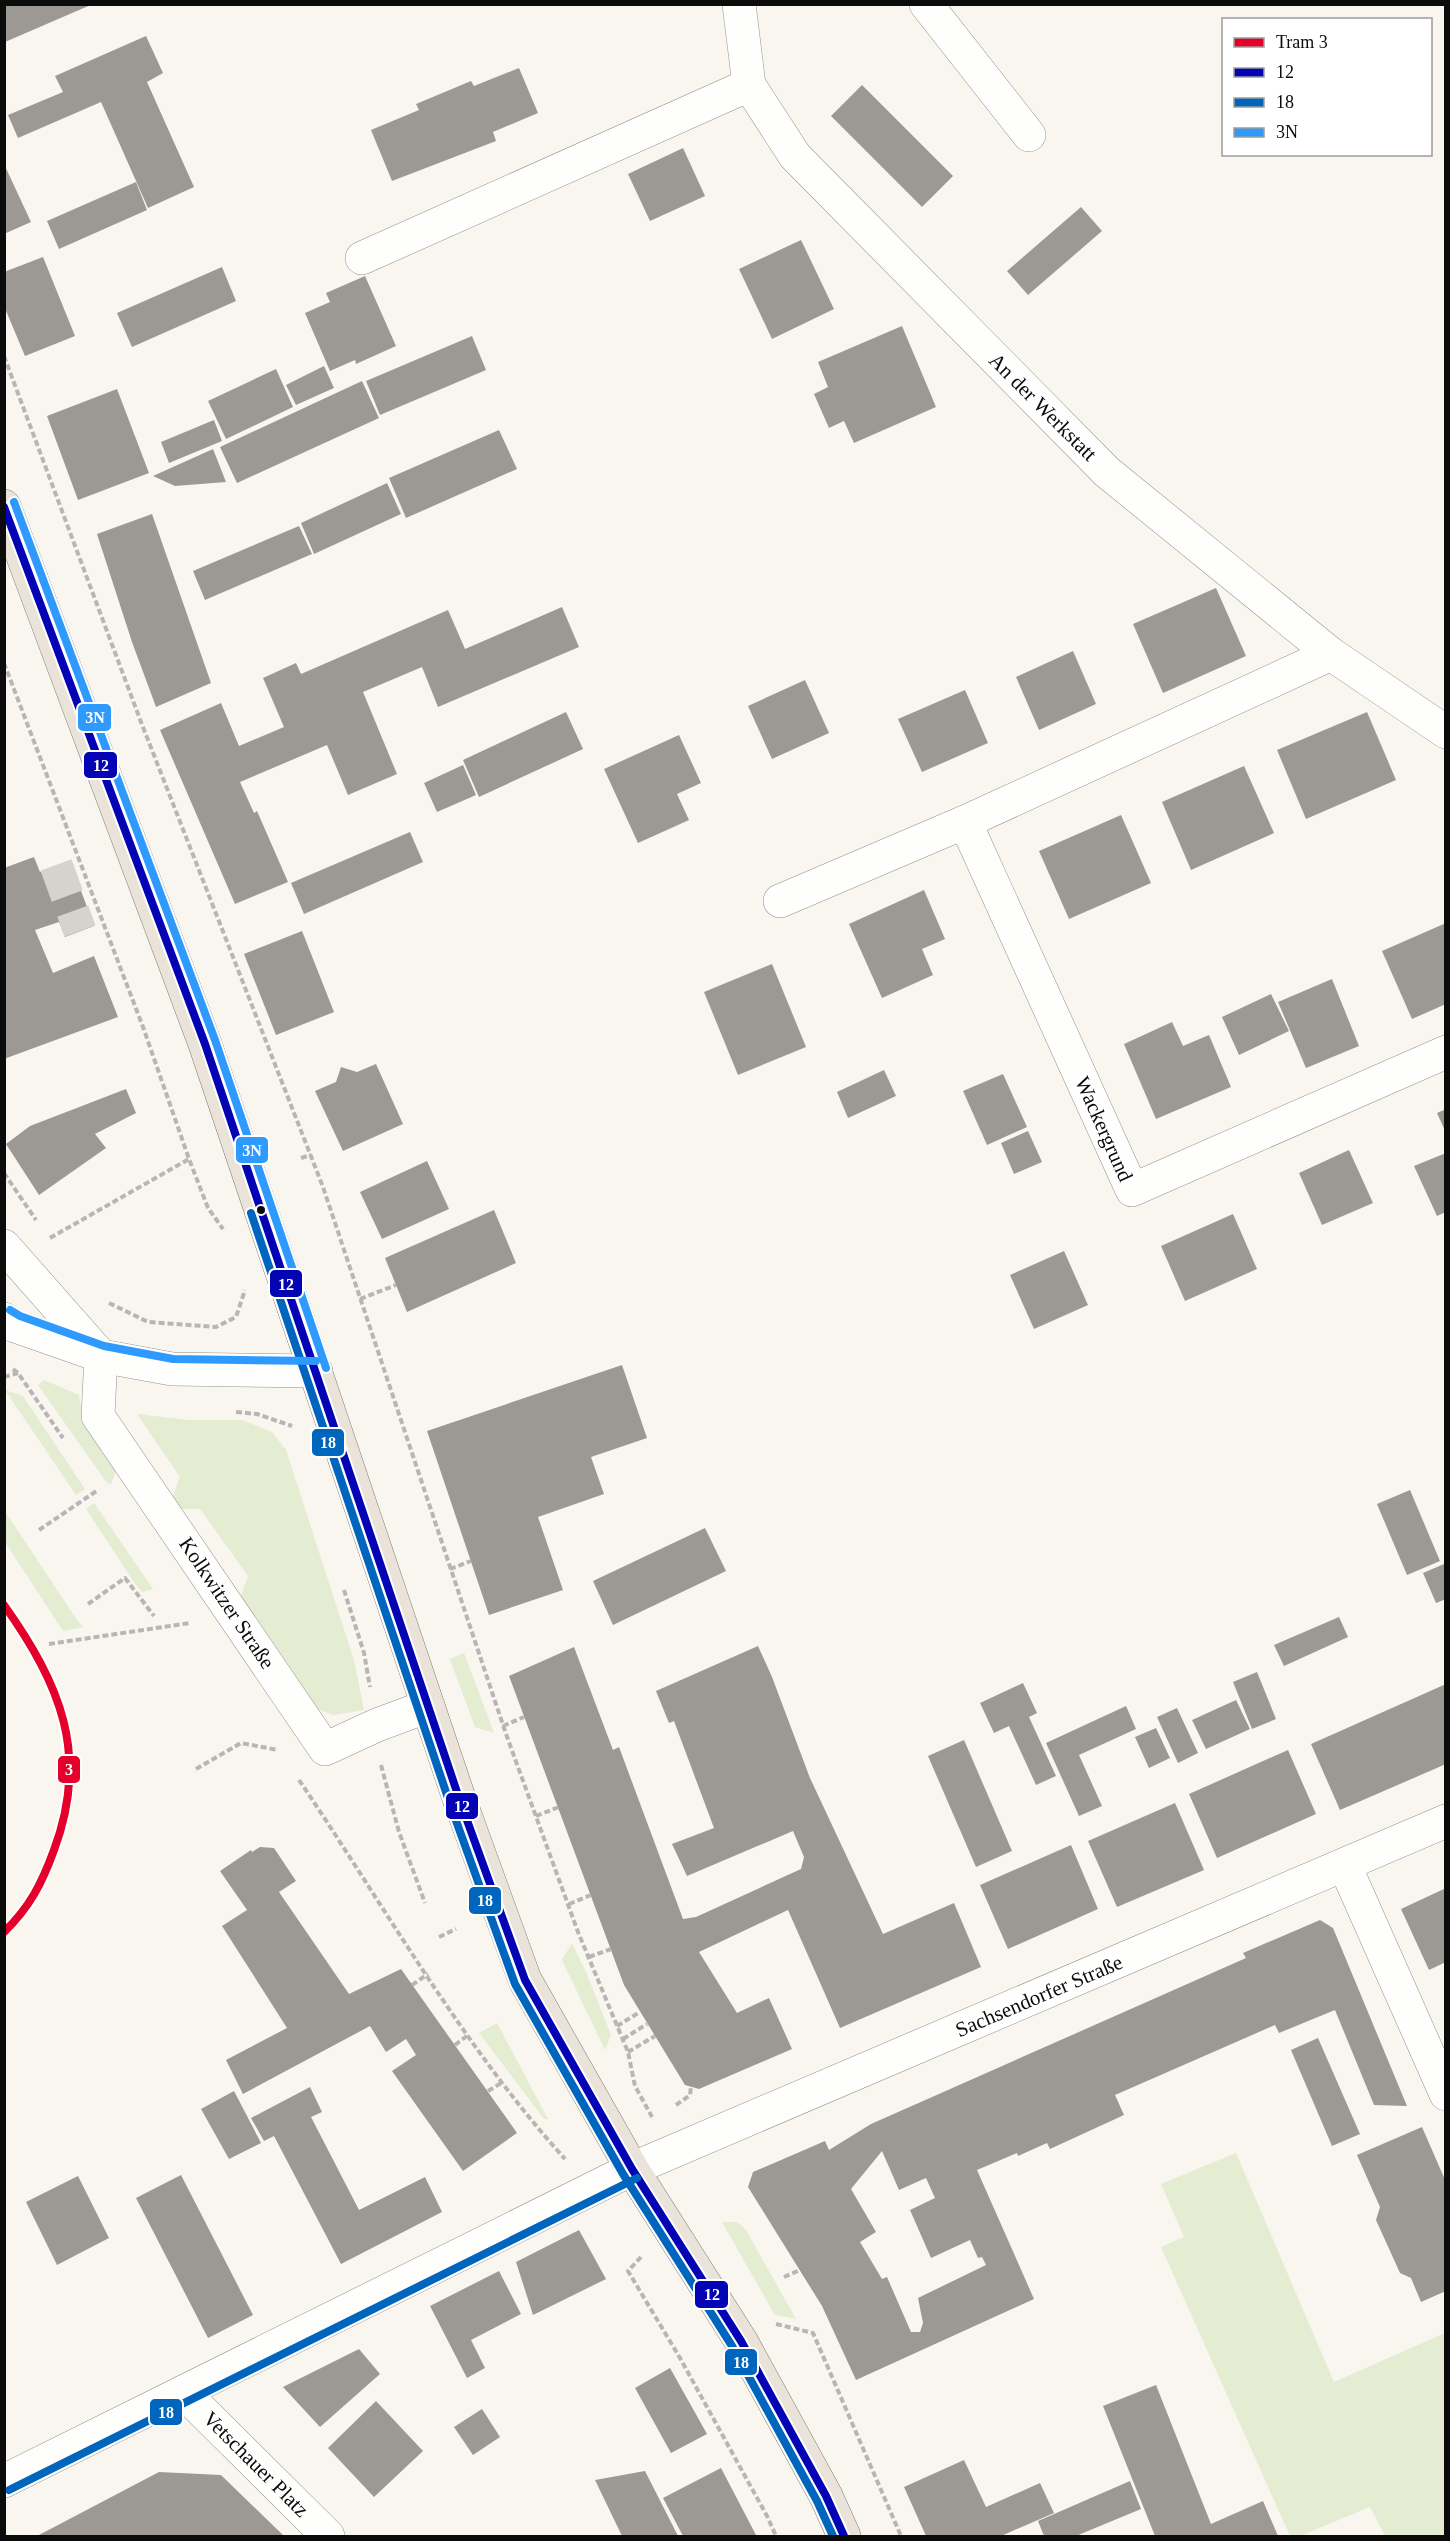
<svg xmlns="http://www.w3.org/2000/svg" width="1450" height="2541" viewBox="0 0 1450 2541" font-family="Georgia,serif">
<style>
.green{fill:#e4ecd1}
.building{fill:#9c9995;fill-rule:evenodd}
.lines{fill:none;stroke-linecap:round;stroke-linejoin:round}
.minor-tunnel{stroke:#d5d3cd;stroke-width:33;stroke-dasharray:33 16;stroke-linecap:butt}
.minor-casing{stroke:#92918e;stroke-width:34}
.major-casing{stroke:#7f7e7b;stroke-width:34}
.path{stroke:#b7b6b5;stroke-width:4;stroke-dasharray:6 3;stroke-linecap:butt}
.minor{stroke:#fefefd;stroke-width:33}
.major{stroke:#eae3d9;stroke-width:33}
.bus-1-casing{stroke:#fff;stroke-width:12}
.bus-2-casing{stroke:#fff;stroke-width:12}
.bus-3-casing{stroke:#fff;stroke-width:12}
.bus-1{stroke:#0404b4;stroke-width:8}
.bus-2{stroke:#0065bd;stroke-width:8}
.bus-3{stroke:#2e9afe;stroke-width:8}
.tram-1-casing{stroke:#fff;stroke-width:12}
.tram-1{stroke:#e4002b;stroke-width:8}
.bus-dot{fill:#0b0b0b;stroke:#fff;stroke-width:2}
.labels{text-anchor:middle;stroke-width:6;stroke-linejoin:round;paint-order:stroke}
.street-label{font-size:21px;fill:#0b0b0b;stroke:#fff}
.line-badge{stroke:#fff;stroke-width:2}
.badge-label{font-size:16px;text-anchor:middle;font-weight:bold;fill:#fff}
</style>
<rect width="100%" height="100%" fill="#f9f6ef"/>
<g class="green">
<path d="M44 1380 79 1395 83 1419 117 1469 111 1484 107 1483 38 1385Z"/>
<path d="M5 1390 23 1396 85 1489 76 1495Z"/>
<path d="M137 1414 188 1420H242L272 1432 286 1450 354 1660 364 1710 333 1715 311 1707 240 1598 248 1576 200 1509H179L172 1499 180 1477Z"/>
<path d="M94 1503 153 1589 142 1592 134 1582 86 1509Z"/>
<path d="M4 1510 77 1620 83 1627 63 1631 5 1542Z"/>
<path d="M464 1653 494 1733 475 1727 450 1659Z"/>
<path d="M572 1943 586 1972 611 2035 605 2050 562 1960Z"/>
<path d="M497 2023 548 2119H544L479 2033Z"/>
<path d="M1236 2153 1334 2382 1445 2333V2536H1385L1370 2507 1300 2536H1290L1161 2247 1184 2237 1161 2184Z"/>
<path d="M722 2222H737L746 2230 796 2319 775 2315Z"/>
</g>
<g class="building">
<path d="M5 4H93L5 42Z"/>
<path d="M146 36 163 73 147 82 194 187 148 208 101 102 18 138 8 115 63 92 55 76Z"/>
<path d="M519 68 538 113 493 132 496 141 392 181 371 130 419 110 416 104 471 81 474 86Z"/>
<path d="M862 85 953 176 922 207 831 116Z"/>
<path d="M683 148 705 196 650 221 628 174Z"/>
<path d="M4 164 31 222 4 234Z"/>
<path d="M136 182 147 210 59 249 47 221Z"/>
<path d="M1081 207 1102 231 1028 295 1007 271Z"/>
<path d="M801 240 834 309 772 339 739 269Z"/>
<path d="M43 257 75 336 25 356 4 306V272Z"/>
<path d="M222 267 236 301 132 347 117 313Z"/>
<path d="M365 276 396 346 356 364 355 360 330 371 305 313 330 302 326 293Z"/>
<path d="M902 326 936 407 854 443 844 421 829 428 814 394 828 387 818 362Z"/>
<path d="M472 336 486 370 380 415 366 381Z"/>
<path d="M324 366 334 388 296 405 286 385Z"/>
<path d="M276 369 293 407 226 439 208 401Z"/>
<path d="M362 381 379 418 237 483 220 447Z"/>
<path d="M117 389 149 473 78 500 47 416Z"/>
<path d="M214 420 222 441 169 463 161 442Z"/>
<path d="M499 430 517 469 406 518 389 478Z"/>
<path d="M213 449 226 482 175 486 153 476Z"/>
<path d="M387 483 401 514 314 554 301 523Z"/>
<path d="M152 514 211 683 156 707 132 642 97 534Z"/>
<path d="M299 526 312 554 205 600 193 571Z"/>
<path d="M1216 588 1246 656 1163 693 1133 624Z"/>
<path d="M562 607 579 647 438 707 422 667 363 692 397 774 348 795 327 745 240 782 254 813 257 811 288 882 235 904 160 730 221 703 239 746 284 727 263 678 296 663 301 674 448 610 465 649Z"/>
<path d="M1073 651 1096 704 1039 730 1016 677Z"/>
<path d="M805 680 829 733 772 759 748 706Z"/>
<path d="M965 690 988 743 922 772 898 719Z"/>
<path d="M566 712 583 749 479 797 463 760Z"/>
<path d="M1367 712 1396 780 1306 819 1277 750Z"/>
<path d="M679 735 701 783 677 794 689 820 638 843 604 769Z"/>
<path d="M463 765 476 795 437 812 424 783Z"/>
<path d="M1244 766 1274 833 1191 870 1162 802Z"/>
<path d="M1121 815 1151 883 1069 919 1039 851Z"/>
<path d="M410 832 423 862 304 914 291 883Z"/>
<path d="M34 857 40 872 70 861 94 926 65 937 59 922 35 930 53 973 94 956 118 1017 4 1059V868Z"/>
<path d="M924 890 945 939 922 949 933 975 882 998 849 924Z"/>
<path d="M1446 923V1004L1412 1019 1382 951Z"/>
<path d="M302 931 334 1012 276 1035 244 954Z"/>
<path d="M772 964 806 1047 738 1075 704 992Z"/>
<path d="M1332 979 1359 1046 1306 1068 1278 1002Z"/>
<path d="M1271 994 1289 1031 1239 1055 1222 1017Z"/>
<path d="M1172 1022 1183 1046 1209 1035 1231 1087 1156 1119 1124 1044Z"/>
<path d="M376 1064 403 1124 343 1151 315 1091 336 1082 341 1067 357 1072Z"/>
<path d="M884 1070 896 1096 848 1118 837 1092Z"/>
<path d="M1003 1074 1027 1127 987 1145 963 1091Z"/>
<path d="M126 1089 136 1113 95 1134 106 1148 39 1195 6 1144 30 1126Z"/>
<path d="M1446 1109V1133L1437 1113Z"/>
<path d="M1028 1131 1042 1162 1014 1174 1001 1143Z"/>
<path d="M1349 1150 1373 1203 1322 1225 1299 1173Z"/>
<path d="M1446 1153V1212L1437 1216 1414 1166Z"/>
<path d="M427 1161 449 1209 382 1239 360 1192Z"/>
<path d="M494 1210 516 1263 407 1312 385 1258Z"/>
<path d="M1233 1214 1257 1269 1185 1301 1161 1246Z"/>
<path d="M1064 1251 1088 1305 1034 1329 1010 1275Z"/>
<path d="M622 1365 647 1438 591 1457 604 1494 538 1517 563 1590 489 1615 427 1431Z"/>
<path d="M1410 1490 1440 1561 1407 1575 1377 1504Z"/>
<path d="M705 1528 726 1571 613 1625 593 1581Z"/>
<path d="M1444 1564 1446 1599 1436 1603 1423 1573Z"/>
<path d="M1339 1617 1348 1637 1284 1666 1274 1645Z"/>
<path d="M758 1646 772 1677 810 1778 883 1934 954 1903 981 1967 840 2028 788 1910 699 1952 737 2013 769 1998 792 2049 699 2089 685 2085 624 1985 509 1676 574 1647 613 1750 619 1747 683 1919 696 1917 801 1869 804 1857 793 1831 687 1876 672 1844 714 1828 674 1721 669 1723 656 1691Z"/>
<path d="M1257 1672 1276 1719 1252 1729 1233 1682Z"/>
<path d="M1023 1683 1037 1713 1029 1717 1056 1776 1036 1785 1009 1726 994 1733 980 1703Z"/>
<path d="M1446 1684V1764L1340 1810 1311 1744Z"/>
<path d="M1236 1700 1250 1729 1206 1749 1192 1720Z"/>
<path d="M1126 1706 1136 1729 1079 1755 1102 1806 1079 1816 1046 1743Z"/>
<path d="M1177 1708 1198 1753 1178 1763 1157 1717Z"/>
<path d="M1156 1728 1170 1758 1149 1768 1135 1737Z"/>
<path d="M964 1740 1012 1851 976 1867 928 1756Z"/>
<path d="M1288 1750 1316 1814 1217 1858 1189 1794Z"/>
<path d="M1175 1803 1204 1870 1117 1907 1088 1841Z"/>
<path d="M1071 1845 1098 1909 1008 1949 980 1885Z"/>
<path d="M260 1847 274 1848 296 1881 279 1892 349 1994 401 1969 517 2133 463 2171 392 2071 416 2055 406 2039 386 2052 370 2026 243 2094 226 2060 287 2028 222 1926 247 1910 220 1871 251 1850 252 1852Z"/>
<path d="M1446 1888V1962L1429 1970 1401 1909Z"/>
<path d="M1320 1920 1333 1928 1407 2106 1374 2105 1335 2010 1279 2033 1275 2025 1115 2095 1124 2115 1050 2149 1047 2143 1018 2156 1017 2153 977 2170 1034 2299 856 2380 822 2306 748 2187 753 2172 825 2141 829 2150 871 2124 1246 1958 1243 1953ZM882 2151 899 2190 926 2178 935 2198 910 2210 931 2258 970 2240 978 2258 982 2257 986 2265 918 2298 923 2323 920 2332H911L887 2277 882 2279 860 2242 876 2232 851 2189Z"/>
<path d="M1318 2038 1360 2134 1332 2146 1291 2050Z"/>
<path d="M310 2087 322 2112 311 2117 359 2210 425 2177 442 2212 341 2264 274 2136 264 2141 251 2118Z"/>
<path d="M234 2091 261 2143 229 2159 201 2109Z"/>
<path d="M1422 2127 1446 2182V2291L1421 2302 1411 2278 1400 2273 1376 2220 1380 2207 1357 2155Z"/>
<path d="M181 2175 253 2315 208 2338 136 2198Z"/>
<path d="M78 2176 109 2238 57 2265 26 2202Z"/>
<path d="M579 2230 606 2279 533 2315 516 2262Z"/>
<path d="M499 2271 521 2314 471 2340 485 2368 467 2378 430 2306Z"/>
<path d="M359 2349 380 2374 320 2427 283 2387Z"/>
<path d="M670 2368 707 2434 671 2453 635 2388Z"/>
<path d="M1156 2385 1211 2524 1263 2501 1278 2536H1155L1103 2406Z"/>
<path d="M376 2401 423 2451 374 2497 328 2448Z"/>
<path d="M482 2409 500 2437 473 2455 454 2427Z"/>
<path d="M964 2460 986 2507 1040 2483 1054 2513 1001 2536H926L904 2487Z"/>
<path d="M721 2468 756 2535 683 2536 663 2498Z"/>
<path d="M645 2471 678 2536H622L595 2480Z"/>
<path d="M159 2472 221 2475 284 2536H37Z"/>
<path d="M1130 2481 1141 2509 1076 2536H1044L1038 2521Z"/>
</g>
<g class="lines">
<path class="minor-tunnel" d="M56 865 80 931"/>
<defs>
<g id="minor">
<path d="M739 4 749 85 795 156 1107 472 1331 654 1446 732"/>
<path d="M926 4 1029 135"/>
<path d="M362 258 749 85"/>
<path d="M965 822 1132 1190 1446 1052"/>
<path d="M780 901 965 822 1331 654"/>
<path d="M4 1246 101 1356 98 1416 325 1749 377 1725 428 1706"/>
<path d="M4 1319 15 1326 101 1356 172 1369 316 1371"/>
<path d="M1345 1866 1446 2094"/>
<path d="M183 2392 328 2536"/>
<path d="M4 2481 632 2169 1446 1821"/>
</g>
<path id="major" d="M4 506 205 1044 460 1801 525 1980 632 2169 741 2341 826 2496 844 2536"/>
</defs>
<use href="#minor" class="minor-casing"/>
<use href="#major" class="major-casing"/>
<g class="path">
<path d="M4 356 141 722 323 1187 506 1734 578 1932 628 2052 635 2086 652 2117"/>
<path d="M4 663 143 1027 189 1159 208 1208 223 1229"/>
<path d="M301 1158 311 1155"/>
<path d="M4 1173 36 1220"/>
<path d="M50 1238 189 1159"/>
<path d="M360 1299 396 1285"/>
<path d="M109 1303 148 1322 216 1327 236 1317 245 1290"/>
<path d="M13 1369 18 1373 63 1438"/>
<path d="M4 1377 18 1373"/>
<path d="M236 1412 257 1414 292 1426"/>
<path d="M39 1530 98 1490"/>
<path d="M450 1569 471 1561"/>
<path d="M344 1590 364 1653 370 1687"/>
<path d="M88 1604 125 1578 154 1616"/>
<path d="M49 1644 190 1623"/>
<path d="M503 1726 524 1717"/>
<path d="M381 1765 399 1832 425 1903"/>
<path d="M196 1769 241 1743 278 1750"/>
<path d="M299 1780C385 1907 462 2045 565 2159"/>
<path d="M536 1816 559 1807"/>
<path d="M569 1904 591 1895"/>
<path d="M439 1937 456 1929"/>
<path d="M589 1957 611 1949"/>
<path d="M412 1985 428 1974"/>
<path d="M617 2026 640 2012"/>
<path d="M623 2039 647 2024"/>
<path d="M455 2045 468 2035"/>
<path d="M628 2052 655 2036"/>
<path d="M488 2091 503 2082"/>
<path d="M676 2105 690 2095 691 2087"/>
<path d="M641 2257 628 2271 680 2358 767 2516 776 2536"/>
<path d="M784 2277 800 2270"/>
<path d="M776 2324 813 2333 901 2536"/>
</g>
<use href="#minor" class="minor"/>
<use href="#major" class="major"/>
<defs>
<path id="bus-1" d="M4 507 205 1044 460 1801 525 1980 632 2169 741 2341 826 2496 844 2536"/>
<g id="bus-2">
<path d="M251 1213 450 1804 515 1984 623 2174 732 2346 817 2501 833 2536"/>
<path d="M9 2490 637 2178"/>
</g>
<g id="bus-3">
<path d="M14 502 215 1040 326 1368"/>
<path d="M10 1310 20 1316 104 1346 173 1359 316 1361"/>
</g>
</defs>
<use href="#bus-1" class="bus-1-casing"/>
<use href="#bus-2" class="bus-2-casing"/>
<use href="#bus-3" class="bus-3-casing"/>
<use href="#bus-1" class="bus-1"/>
<use href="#bus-2" class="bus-2"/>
<use href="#bus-3" class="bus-3"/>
<defs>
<path id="tram-1" d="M4 1605C60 1684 90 1754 54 1850 42 1883 30 1907 4 1932"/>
</defs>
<use href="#tram-1" class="tram-1-casing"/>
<use href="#tram-1" class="tram-1"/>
</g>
<circle class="bus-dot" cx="261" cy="1210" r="5"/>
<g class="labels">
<g class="street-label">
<text transform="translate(1043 407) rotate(45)" y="7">An der Werkstatt</text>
<text transform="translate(1104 1129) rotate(66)" y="7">Wackergrund</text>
<text transform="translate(227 1603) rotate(56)" y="7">Kolkwitzer Straße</text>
<text transform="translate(1039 1996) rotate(-23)" y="7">Sachsendorfer Straße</text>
<text transform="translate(256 2464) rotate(45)" y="7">Vetschauer Platz</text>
</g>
</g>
<g class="line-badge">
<rect x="77" y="703" width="35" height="29" rx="6" fill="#2e9afe"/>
<rect x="83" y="751" width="35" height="28" rx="6" fill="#0404b4"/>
<rect x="235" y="1136" width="34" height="28" rx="6" fill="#2e9afe"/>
<rect x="269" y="1269" width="34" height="29" rx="6" fill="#0404b4"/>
<rect x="311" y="1428" width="34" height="29" rx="6" fill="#0065bd"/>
<rect x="57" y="1755" width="24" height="29" rx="6" fill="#e4002b"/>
<rect x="445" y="1792" width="34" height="28" rx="6" fill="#0404b4"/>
<rect x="468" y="1886" width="34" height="29" rx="6" fill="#0065bd"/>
<rect x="694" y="2280" width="35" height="29" rx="6" fill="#0404b4"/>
<rect x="724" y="2348" width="34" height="28" rx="6" fill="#0065bd"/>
<rect x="149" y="2398" width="34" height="28" rx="6" fill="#0065bd"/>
</g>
<g class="badge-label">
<text x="95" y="723">3N</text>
<text x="101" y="771">12</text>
<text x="252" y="1156">3N</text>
<text x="286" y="1290">12</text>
<text x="328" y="1448">18</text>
<text x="69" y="1775">3</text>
<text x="462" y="1812">12</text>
<text x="485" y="1906">18</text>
<text x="712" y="2300">12</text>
<text x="741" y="2368">18</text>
<text x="166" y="2418">18</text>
</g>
<rect width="1450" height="2541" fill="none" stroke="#0b0b0b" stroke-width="12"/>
<rect x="1222" y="18" width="210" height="138" fill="#ffffff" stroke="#9d9d9d" stroke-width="1.5"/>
<rect x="1234" y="38" width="30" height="9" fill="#e4002b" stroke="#9d9d9d" stroke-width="1.5"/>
<text x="1276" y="48" font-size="18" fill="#0b0b0b">Tram 3</text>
<rect x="1234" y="68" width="30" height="9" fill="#0404b4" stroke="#9d9d9d" stroke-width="1.5"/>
<text x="1276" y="78" font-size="18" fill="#0b0b0b">12</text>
<rect x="1234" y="98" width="30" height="9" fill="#0065bd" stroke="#9d9d9d" stroke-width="1.5"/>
<text x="1276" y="108" font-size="18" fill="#0b0b0b">18</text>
<rect x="1234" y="128" width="30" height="9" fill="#2e9afe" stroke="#9d9d9d" stroke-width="1.5"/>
<text x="1276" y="138" font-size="18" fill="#0b0b0b">3N</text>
</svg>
